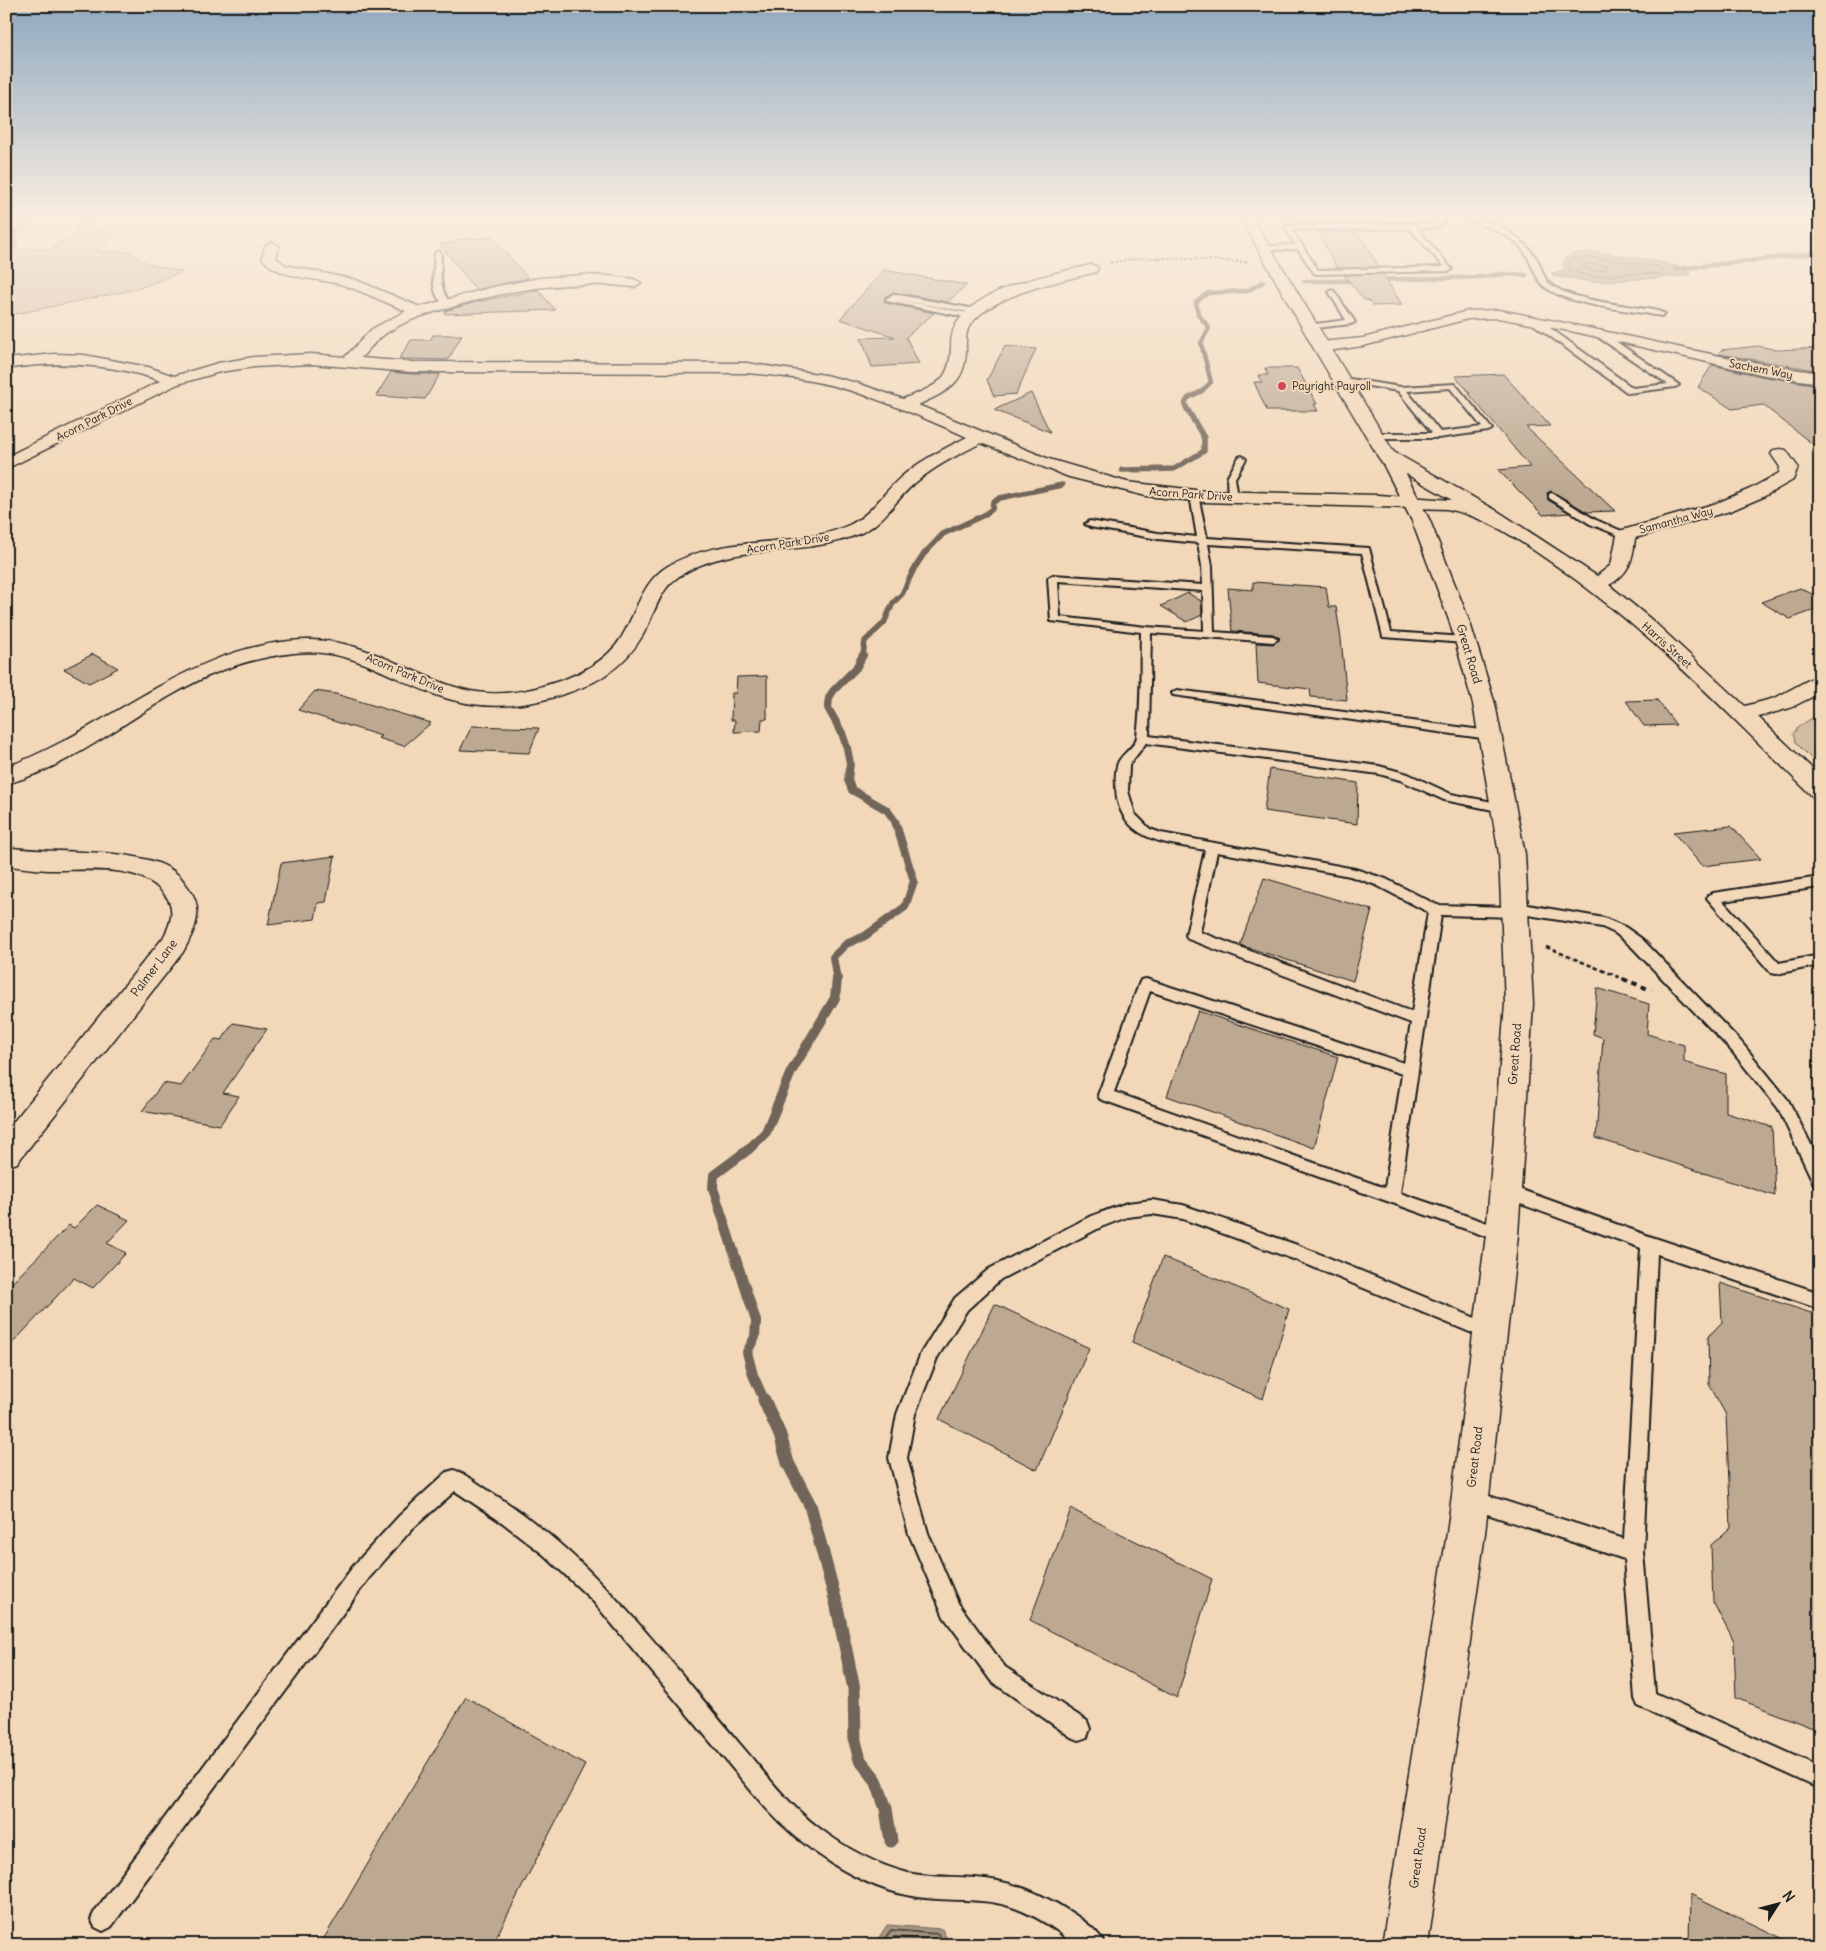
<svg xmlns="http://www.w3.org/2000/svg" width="1826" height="1951" viewBox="0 0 1826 1951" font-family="Delius,sans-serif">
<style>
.green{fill:#d2bca2;stroke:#776c5f}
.water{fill:#a69582;stroke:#6f6559}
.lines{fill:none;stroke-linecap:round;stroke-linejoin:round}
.shore-far1{stroke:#534c45;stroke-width:1}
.shore{stroke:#534c45;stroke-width:2}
.stream-far4{stroke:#6f6559;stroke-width:4.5}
.stream-far3{stroke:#6f6559;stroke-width:5.5}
.stream-far2{stroke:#6f6559;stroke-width:8}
.stream-far1{stroke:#6f6559;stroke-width:10}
.stream{stroke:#6f6559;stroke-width:13}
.building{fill:#bda992;stroke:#1c1c1c}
.service-casing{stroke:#1c1c1c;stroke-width:4}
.minor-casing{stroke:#1c1c1c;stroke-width:3}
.secondary-casing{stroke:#1c1c1c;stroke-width:3}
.path-far2{stroke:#1c1c1c;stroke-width:2;stroke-dasharray:2.5 2;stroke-linecap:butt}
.path-far1{stroke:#1c1c1c;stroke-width:2.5;stroke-dasharray:4.5 3;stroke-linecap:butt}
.path{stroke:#1c1c1c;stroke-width:4;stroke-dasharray:5.5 4.5;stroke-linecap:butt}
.service{fill:#f2d8b9;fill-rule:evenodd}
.minor{fill:#f2d8b9;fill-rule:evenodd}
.secondary{fill:#f2d8b9;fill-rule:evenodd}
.poi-dot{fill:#d1495b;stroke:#f2d8b9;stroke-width:2}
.labels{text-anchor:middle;stroke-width:4;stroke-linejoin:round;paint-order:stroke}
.far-street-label{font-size:11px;fill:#1c1c1c;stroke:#f2d8b9}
.far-poi-label{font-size:11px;fill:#1c1c1c;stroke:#f2d8b9;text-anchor:start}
.street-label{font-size:12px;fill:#1c1c1c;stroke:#f2d8b9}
</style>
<rect width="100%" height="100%" fill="#f2d8b9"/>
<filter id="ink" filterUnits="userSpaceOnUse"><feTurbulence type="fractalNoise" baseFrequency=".02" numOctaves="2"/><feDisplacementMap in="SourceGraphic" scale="10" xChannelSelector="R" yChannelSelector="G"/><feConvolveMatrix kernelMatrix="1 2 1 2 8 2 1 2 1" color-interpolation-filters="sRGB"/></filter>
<g filter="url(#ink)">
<g class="green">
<path d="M74 217H94C97 232 96 230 113 233L115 236 96 251 130 252 146 263 182 272 137 289 6 316V248L59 250 53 247C59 240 71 242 78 235L75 230 80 222Z"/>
<path d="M1820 713V767L1796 743 1793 734 1798 727Z"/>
</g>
<g class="water">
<path d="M1589 252C1607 253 1680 262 1690 273L1686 276 1593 282 1553 276 1552 273 1564 270V260C1571 253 1579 253 1589 252Z"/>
<path d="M887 1925 942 1929 950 1945H874Z"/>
</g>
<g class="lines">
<g class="shore-far1">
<path d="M1589 257 1659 267 1665 271 1659 274 1634 273 1594 277 1570 271V260Z"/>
<path d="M1585 264 1607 265 1608 268 1606 270 1594 271 1584 268Z"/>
</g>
<g class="shore">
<path d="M880 1945 891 1930 938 1934 944 1945"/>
<path d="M888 1945 894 1937 933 1940 937 1945"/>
</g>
<g class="stream-far4">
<path d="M6 258 16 244 13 236 15 232 37 217"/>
<path d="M1676 269 1820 253"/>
<path d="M1375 280 1482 277 1501 274 1526 275"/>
<path d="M1304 281H1359"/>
<path d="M1187 408 1185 403 1188 398 1202 391 1211 382 1201 343 1209 328 1198 314 1196 302 1208 293 1247 291 1263 282"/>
</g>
<g class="stream-far3">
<path d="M1122 470 1174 469 1204 451V438L1186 407"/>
<path d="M863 656 865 641 884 623 893 603 902 594 914 569 924 554 943 534 984 515 992 509 993 502 1000 498 1062 485"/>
</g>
<path class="stream-far2" d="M837 980 833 957 846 944 865 936 905 907 914 881 895 821 887 810 852 790 848 780 850 763 847 748 842 733 828 708 829 698 833 691 856 668 863 655"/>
<path class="stream-far1" d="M765 1402 753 1375 747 1352 755 1337 756 1321 713 1188 714 1175 749 1149 766 1132 791 1072 835 998 837 979"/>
<path class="stream" d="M764 1400 780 1435 788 1463 810 1505 836 1602 854 1689 855 1741 860 1760 876 1780 886 1809 891 1841"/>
</g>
<g class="building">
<path d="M1318 232 1358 233 1379 267 1337 268Z"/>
<path d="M492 237 528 278 476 290 440 244 455 243V240Z"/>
<path d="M884 270 967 285 947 302 893 292 885 297 886 303 934 313 906 337 919 364 872 367 861 338 895 337 840 319Z"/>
<path d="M1383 274 1402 305 1373 306 1367 300H1364L1344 275Z"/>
<path d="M538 290 555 310 445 314V311L476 302Z"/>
<path d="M433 335H462L448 360 399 359 411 340H430Z"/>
<path d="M1005 346 1036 349 1016 394 994 396 987 380Z"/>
<path d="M1758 346 1778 350 1820 348V371L1719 354 1721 350Z"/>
<path d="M1712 365 1765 377 1820 385V450L1763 405 1732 409 1698 387Z"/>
<path d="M1265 368H1297L1317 404H1314L1318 411H1267L1254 382H1262L1259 375H1268Z"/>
<path d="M391 372 411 374H440L425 399 376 396Z"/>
<path d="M1503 374 1550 426 1526 427 1615 511 1587 512 1551 491 1547 493 1548 500 1570 513 1543 515 1498 470 1530 467 1469 394 1470 393 1455 376Z"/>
<path d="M1031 393 1050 432 994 410Z"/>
<path d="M1253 582 1326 587 1329 607H1336L1341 639 1347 700 1311 697 1310 689 1258 683 1256 643 1273 644 1280 638 1273 634 1232 631 1228 588 1253 590Z"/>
<path d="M1800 588 1820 598V608L1790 619 1761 602Z"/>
<path d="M1188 593 1201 601 1202 615 1187 622 1161 606Z"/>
<path d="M93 654 118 668 89 683 64 669Z"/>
<path d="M767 676V719H762L761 731 734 732 735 720H731L732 693H736L737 677Z"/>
<path d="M315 691 336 694 431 723 404 746 378 738 381 736 298 710Z"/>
<path d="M1657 700 1676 725 1644 726 1626 701Z"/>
<path d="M472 726 539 728 529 753 460 750Z"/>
<path d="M1270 769 1358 783 1357 824 1264 811Z"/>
<path d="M1731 826 1761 859 1702 866 1673 832Z"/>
<path d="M335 856 326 902 318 903 315 919 268 925 281 863Z"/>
<path d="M1264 878 1372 910 1353 981 1240 945Z"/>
<path d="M1597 988 1649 1004 1647 1034 1684 1045V1062L1726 1074V1113L1772 1127 1775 1196 1596 1138 1603 1038 1593 1034Z"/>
<path d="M1198 1011 1338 1057 1314 1148 1167 1096Z"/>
<path d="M233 1023 267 1029 223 1093 239 1096 220 1125 142 1111 163 1083 181 1086 215 1039 222 1040Z"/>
<path d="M97 1205 129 1220 107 1243 126 1253 93 1288 74 1278 6 1350V1289L69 1225 74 1228Z"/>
<path d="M1163 1257 1289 1309 1263 1399 1132 1342Z"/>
<path d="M1720 1283 1820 1316V1731L1736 1698 1734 1642 1713 1602 1711 1545 1731 1527 1726 1415 1709 1384 1708 1337 1722 1322Z"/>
<path d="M995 1304 1089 1348 1037 1470 939 1419Z"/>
<path d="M1071 1509 1212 1579 1177 1698 1030 1620Z"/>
<path d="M466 1697 585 1765 492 1945H320Z"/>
<path d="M1690 1894 1796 1945H1689Z"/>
</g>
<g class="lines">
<defs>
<g id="service">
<path d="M1441 217H1447L1441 226 1417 229 1451 268 1452 269 1449 271 1316 274 1314 273 1298 249 1264 250 1261 248 1264 246 1296 245 1285 228 1288 226 1437 223ZM1410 229 1444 267 1318 270 1292 230Z"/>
<path d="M1465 217C1489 214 1526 240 1538 261 1542 268 1543 279 1550 284 1571 300 1613 303 1639 308 1647 309 1658 310 1665 314L1661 316C1630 310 1569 306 1545 287 1534 279 1532 258 1519 245 1502 229 1482 228 1465 217Z"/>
<path d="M438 251 441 253C441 273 438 288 451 304L447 306C428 296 434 270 435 253Z"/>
<path d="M1332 290 1334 291 1355 322 1351 324 1306 329 1305 327 1309 325 1346 320 1329 292Z"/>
<path d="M893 294 975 309 979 311 975 313 894 299 973 314 974 316 970 318 886 301V299Z"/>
<path d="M1529 317H1535L1633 388 1668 384 1595 335V331H1601L1679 385 1675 387 1628 393 1529 321Z"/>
<path d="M1337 377 1401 387 1455 384 1492 429 1488 431 1438 438H1371L1370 436 1374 433H1432L1398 391 1340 381 1336 379ZM1450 388 1482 427 1440 432 1407 391Z"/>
<path d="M1242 456 1246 459 1235 478 1238 497 1233 500 1228 497 1227 478 1239 457Z"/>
<path d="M1194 492 1198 495 1207 538 1369 548 1391 632 1465 637 1470 640 1465 643 1383 637 1362 553 1208 544 1212 566 1214 632 1273 636 1278 639 1273 642 1151 633 1149 736 1379 766 1408 774 1451 794 1503 804 1509 808 1503 812 1444 800 1400 780 1379 774 1146 743 1129 765 1128 791 1135 814 1150 829 1161 833 1355 869 1386 879 1437 905 1510 907 1516 903 1604 918 1625 927 1642 939 1741 1042 1788 1100 1820 1162V1186L1814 1184 1778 1108 1731 1050 1632 947 1615 933 1602 927 1522 914 1516 917 1441 915 1400 1193 1508 1230 1510 1235 1508 1240 1502 1242 1100 1099 1098 1095 1139 984 1141 980 1146 979 1404 1063 1411 1023 1188 939 1186 935 1205 850C1168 843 1126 842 1117 798 1116 789 1114 772 1118 763 1122 753 1136 747 1137 736 1142 702 1140 666 1141 632L1051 621 1048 578 1053 575 1203 585 1202 566 1198 543 1158 539 1090 527 1085 524 1090 521 1158 533 1197 537 1190 495ZM1058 581 1203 591 1204 631 1146 627 1060 617ZM1217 852 1350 876 1376 885 1428 912 1412 1012 1200 932ZM1150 991 1402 1074 1385 1188 1114 1092Z"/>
<path d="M1552 493 1596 520 1631 535 1626 538 1623 537 1590 524 1549 498V494Z"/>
<path d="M1177 690 1489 731 1495 735 1489 739 1173 695 1172 693Z"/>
<path d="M1820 877V887L1723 901 1779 963 1820 955V965L1776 974 1771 973 1707 898 1708 895 1713 893Z"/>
<path d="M1505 1184 1649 1236 1820 1293V1309L1657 1254 1643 1552 1655 1693 1820 1767V1789L1638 1706 1635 1699 1624 1559 1463 1506 1461 1499 1463 1492 1470 1490 1624 1539 1641 1248 1499 1196 1497 1191 1499 1186Z"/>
<path d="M1152 1200 1183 1205 1300 1246 1495 1326 1498 1332 1495 1338 1489 1340 1296 1260 1183 1219 1152 1214 1127 1217 1101 1227 1001 1279 967 1310 937 1358 915 1414 907 1458 928 1533 958 1603 1005 1667 1087 1721 1090 1729 1087 1737 1079 1740 1071 1737 991 1681 944 1617 909 1534 889 1458 897 1414 921 1353 955 1298 989 1269 1089 1217 1127 1203Z"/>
<path d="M454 1470C470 1476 485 1489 500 1498 597 1562 665 1656 739 1743 764 1772 788 1805 819 1828 845 1848 877 1865 908 1873 930 1878 953 1876 975 1878 1010 1880 1043 1894 1072 1913 1084 1921 1099 1931 1105 1945 1096 1945 1081 1948 1074 1944 1069 1942 1064 1936 1059 1932 1044 1921 1027 1912 1009 1906 979 1897 949 1902 918 1897 860 1889 802 1848 764 1806L592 1600 544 1555 503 1523 455 1491 412 1529 369 1578 111 1927 103 1931 95 1927 91 1919 95 1911 355 1564 399 1516 447 1472Z"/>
</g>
<g id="minor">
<path d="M1283 217H1444L1438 221H1289Z"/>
<path d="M272 242 279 246 276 258 285 265 356 280 420 307 493 287 539 278 585 275 609 276 634 279 641 283 634 287C569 280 515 288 452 307 430 313 408 319 388 332 377 339 369 349 361 358L411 362 747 363 825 375 857 383 903 399C932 387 950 384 951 348 951 338 952 328 959 320 983 286 1053 274 1091 265L1096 266 1098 269 1096 272C1061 281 993 294 971 324 965 331 966 341 966 349 966 384 946 392 918 405L1049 459 1127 482 1204 491 1378 495 1452 500 1380 459 1377 455 1380 451 1386 450 1392 451 1499 512 1597 576 1611 565 1617 535 1619 531 1717 503 1750 489 1779 473 1780 467 1771 454 1774 450 1780 449 1786 450 1798 467 1793 480 1763 497 1730 511 1635 538C1633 560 1629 574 1609 585L1653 621 1745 706 1775 698 1812 678 1820 677V693L1790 708 1758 717 1820 776V798L1812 796C1728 713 1645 626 1548 560 1516 538 1486 517 1447 509L1204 502 1146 496 1069 477 981 443C958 455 934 466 914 484 896 499 884 523 861 533 804 559 732 540 678 577 662 588 657 605 649 623 633 659 605 681 567 693 523 708 481 711 436 695 387 677 350 647 294 653 269 656 246 661 223 670 146 699 88 762 6 784V767C109 730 191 643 306 640 364 638 408 674 462 689 488 696 517 694 543 686 572 678 604 665 621 638 637 613 641 582 668 566 726 532 792 551 849 525 871 515 884 492 901 477 921 460 944 449 967 437 924 418 880 398 834 386 806 379 776 375 747 373L411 372 311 364 254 367 220 372 178 384 6 469V457L160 381C149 376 138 374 126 371 85 363 48 362 6 369V359L55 354 84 355 148 367 174 376 218 363 254 357 311 354 345 357 372 329 406 311C387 303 368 294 349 287 323 277 279 281 262 258L265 246Z"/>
<path d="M1498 310C1606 329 1712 358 1820 373V383L1765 375 1575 332 1498 318 1468 319 1363 346 1321 352 1316 350 1313 347 1316 344 1321 342 1363 338 1468 311Z"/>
<path d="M6 847C50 855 146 845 177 874 181 877 184 882 187 886 206 909 195 930 183 952L17 1163 6 1167V1131L163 938C171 924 176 908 165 895 140 862 85 871 48 870 34 869 20 868 6 865Z"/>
</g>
<path id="secondary" d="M1240 217H1252L1402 466 1430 521 1470 623 1495 704 1525 854 1533 1004 1518 1235 1485 1533 1428 1945H1382L1447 1533 1486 1235 1505 1004 1499 854 1473 704 1450 623 1412 521 1384 466 1313 347Z"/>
</defs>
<use href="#service" class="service-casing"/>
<use href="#minor" class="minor-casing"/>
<use href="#secondary" class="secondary-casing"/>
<path class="path-far2" d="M1110 263C1156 253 1201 261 1248 262"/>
<path class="path-far1" d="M1546 947 1626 980"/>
<path class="path" d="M1623 979 1651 990"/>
<use href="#service" class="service"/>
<use href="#minor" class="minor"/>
<use href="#secondary" class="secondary"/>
</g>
</g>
<linearGradient id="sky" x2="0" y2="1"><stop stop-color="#8da8bf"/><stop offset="0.44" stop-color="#f9ede0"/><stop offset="1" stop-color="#f9ede0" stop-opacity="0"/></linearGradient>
<rect width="1826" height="490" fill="url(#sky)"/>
<circle class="poi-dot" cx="1282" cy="386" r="5"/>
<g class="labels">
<g class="far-street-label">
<text transform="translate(1761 369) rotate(11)" y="4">Sachem Way</text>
<text transform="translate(94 419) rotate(-27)" y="4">Acorn Park Drive</text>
<text transform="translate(1191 494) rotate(4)" y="4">Acorn Park Drive</text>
<text transform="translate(1676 520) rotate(-15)" y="4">Samantha Way</text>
<text transform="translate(788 543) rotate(-9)" y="4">Acorn Park Drive</text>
<text transform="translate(1667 645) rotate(42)" y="4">Harris Street</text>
<text transform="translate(405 673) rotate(23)" y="4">Acorn Park Drive</text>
</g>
<g class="far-poi-label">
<text x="1292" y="390">Payright Payroll</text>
</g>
<g class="street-label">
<text transform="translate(1469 654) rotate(73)" y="4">Great Road</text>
<text transform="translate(154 968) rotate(-53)" y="4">Palmer Lane</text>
<text transform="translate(1515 1054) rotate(-86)" y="4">Great Road</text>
<text transform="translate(1475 1457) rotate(-83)" y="4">Great Road</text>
<text transform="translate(1418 1858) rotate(-82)" y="4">Great Road</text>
</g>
</g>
<rect width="1826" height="1951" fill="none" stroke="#f2d8b9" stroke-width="25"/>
<rect x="12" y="12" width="1801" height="1926" fill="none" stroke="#1c1c1c" stroke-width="2" filter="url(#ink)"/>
<g transform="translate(1778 1904) rotate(54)" stroke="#f2d8b9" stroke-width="4" paint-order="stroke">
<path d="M0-4L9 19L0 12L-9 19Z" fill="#1c1c1c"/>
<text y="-8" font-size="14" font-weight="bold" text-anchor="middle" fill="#1c1c1c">N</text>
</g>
</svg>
